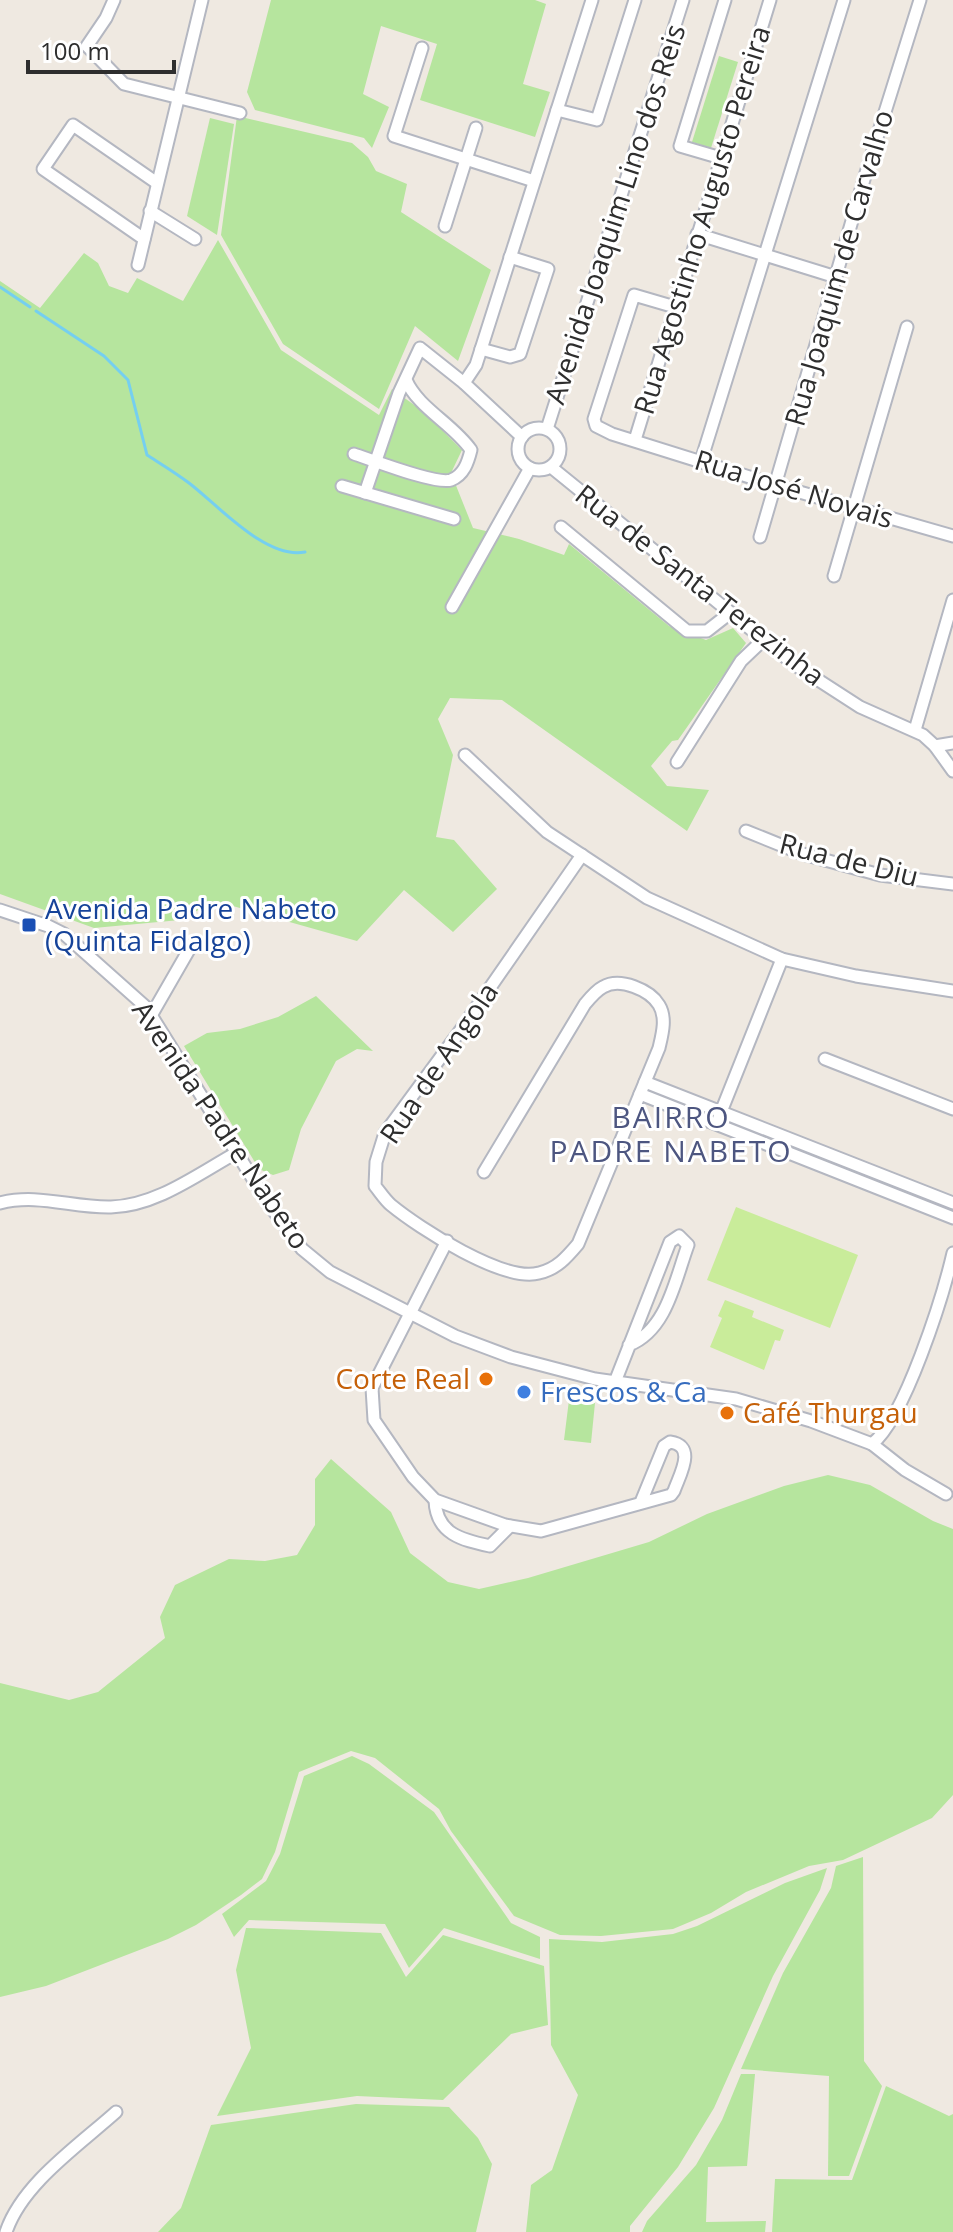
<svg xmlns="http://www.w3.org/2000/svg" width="953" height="2232" viewBox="0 0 953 2232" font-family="'Open Sans',sans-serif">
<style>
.green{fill:#b6e59e}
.pitch{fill:#c9ec9a}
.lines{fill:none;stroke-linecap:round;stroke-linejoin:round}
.stream{stroke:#75cff0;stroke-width:3}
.street-casing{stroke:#b4b7c1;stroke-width:15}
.street{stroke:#fff;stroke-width:11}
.transit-dot{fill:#1a4fb4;stroke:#fff;stroke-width:3}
.food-dot{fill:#e8710a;stroke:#fff;stroke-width:3}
.shop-dot{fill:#3f7fe0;stroke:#fff;stroke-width:3}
.labels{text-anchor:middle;stroke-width:6;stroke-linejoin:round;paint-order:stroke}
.street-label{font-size:28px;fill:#2e2e2e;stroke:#fff}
.transit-label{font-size:28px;fill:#164399;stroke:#fff;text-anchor:start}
.food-label{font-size:28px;fill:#c56008;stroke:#fff;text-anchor:end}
.shop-label{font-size:28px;fill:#366cbe;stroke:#fff;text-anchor:start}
.neighbourhood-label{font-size:30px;letter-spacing:2px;fill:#4d5680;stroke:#fff}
</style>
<rect width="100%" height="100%" fill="#efe9e1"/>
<g class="green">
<path d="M271 0H535L546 4 523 84 550 92 535 137 420 100 437 44 381 26 363 94 389 107 372 148 364 138 255 110 247 92Z"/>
<path d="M719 56 738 62 711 148 692 142Z"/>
<path d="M237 116 352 143 368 157 376 171 407 184 401 212 491 270 458 361 415 326 379 409 283 344 221 235Z"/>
<path d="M210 118 234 124 217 235 187 216Z"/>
<path d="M218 240 281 350 379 415 392 389 424 412 462 450 451 473 473 528 519 539 564 555 569 544 669 626 706 640 733 628 746 643 678 740 672 741 651 766 667 786 709 790 687 831 502 700 450 698 438 719 453 755 436 837 454 840 497 889 453 932 404 890 357 941 215 901 180 920 94 928 0 894V281L40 308 84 253 98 263 109 286 128 293 137 278 183 301Z"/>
<path d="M316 996 373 1051 357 1049 336 1061 301 1129 289 1170 273 1175 259 1169 184 1046 207 1033 240 1029 278 1017Z"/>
<path d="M569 1400 595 1403 591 1443 564 1440Z"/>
<path d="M331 1459 391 1512 410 1553 448 1582 479 1589 528 1578 649 1542 707 1514 784 1486 828 1475 870 1485 933 1521 953 1529V1795L932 1818 843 1860 809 1866 746 1892 711 1913 673 1929 601 1936 560 1935 514 1916 451 1831 439 1809 375 1758 351 1751 299 1772 275 1852 262 1879 241 1895 196 1925 168 1939 46 1986 0 1997V1683L69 1700 98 1692 165 1638 160 1617 175 1585 229 1559 265 1561 297 1555 315 1525V1479Z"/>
<path d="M352 1756 369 1764 434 1812 511 1923 540 1937V1959L444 1928 409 1968 385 1924 249 1920 234 1937 222 1914 266 1881 280 1854 304 1776Z"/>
<path d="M863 1857 864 2061 882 2086 849 2176H828L829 2076 741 2069 783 1973 831 1888 836 1866Z"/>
<path d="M827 1868 820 1890 773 1976 714 2108 678 2167 630 2226V2232H526L531 2185 552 2170 578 2095 551 2045 549 1939 602 1942 673 1934 697 1926 785 1883Z"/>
<path d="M246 1928 381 1933 406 1977 443 1935 544 1966 548 2025 511 2034 443 2100 357 2096 217 2116 251 2048 236 1970Z"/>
<path d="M741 2074H755L747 2166 708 2167 706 2222 766 2221 765 2232H642L647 2221 696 2165 722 2120Z"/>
<path d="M886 2086 949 2116 953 2114V2232H772L775 2179 852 2180Z"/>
<path d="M356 2104 449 2107 478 2138 492 2164 476 2232H158L181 2208 211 2125Z"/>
</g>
<g class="pitch">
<path d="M736 1207 858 1255 830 1328 707 1280Z"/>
<path d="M725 1300 754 1311 752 1317 784 1330 780 1341 775 1340 764 1370 710 1347 722 1318 718 1316Z"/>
</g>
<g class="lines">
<g class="stream">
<path d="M0 287 30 307"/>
<path d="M36 311 104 356 128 380 147 455C161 464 176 473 189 483 218 505 266 560 305 552"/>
</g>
<defs>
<g id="street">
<path d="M114 0 106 18 87 46 124 84 240 113"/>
<path d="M422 48 394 136 534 181"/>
<path d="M557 110 597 120 635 0"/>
<path d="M721 158 680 146 725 0"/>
<path d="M150 211 195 239"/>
<path d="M445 226 476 128"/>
<path d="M697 234 836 277"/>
<path d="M144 239 43 169 73 125 157 183"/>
<path d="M138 265 202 0"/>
<path d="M675 307 634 295 594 419 596 426 612 434 775 485 953 536"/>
<path d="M481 349 510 357 520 354 548 269 510 257"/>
<path d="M464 383 476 365 592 0"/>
<circle cx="539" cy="449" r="21"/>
<path d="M547 429 683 0"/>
<path d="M635 440 770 0"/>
<path d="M354 454C372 460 437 485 451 480 464 475 468 462 471 450 453 424 418 408 406 380"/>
<path d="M701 461 844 0"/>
<path d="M551 467 795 665 860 707 923 735 935 746 953 771"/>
<path d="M342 486 454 519"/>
<path d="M365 493 399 393 420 348 464 383 522 437"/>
<path d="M561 527 687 631H707L730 613"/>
<path d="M760 537 865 176 920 0"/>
<path d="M834 576 907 327"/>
<path d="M452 607 530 468"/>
<path d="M915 730 953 600"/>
<path d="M935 746 953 743"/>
<path d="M465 755 547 832 647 898 782 959 856 976 953 991"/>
<path d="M677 762 741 661 763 640"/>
<path d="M746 831 803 854 880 875 953 884"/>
<path d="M0 910 48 926 64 934 146 1007 268 1203 302 1249 330 1272 455 1336 511 1357 595 1379 736 1399 811 1421 872 1444 905 1470 946 1494"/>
<path d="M152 1014 194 941"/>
<path d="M825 1059 953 1109"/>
<path d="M645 1082 953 1203"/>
<path d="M640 1094 953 1218"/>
<path d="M719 1117 782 959"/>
<path d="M484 1172 585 1004C590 998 597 990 603 987 620 977 650 990 659 1005 667 1018 662 1035 659 1048L578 1244C567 1257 557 1269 539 1273 504 1283 419 1228 391 1205 385 1200 380 1192 375 1186L376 1162 385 1133 460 1031 582 855"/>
<path d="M0 1203C38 1193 73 1208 111 1207 156 1206 198 1174 236 1153"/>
<path d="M447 1241 372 1388 374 1420 413 1477 435 1500 505 1525 541 1531 671 1495 674 1491C680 1474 697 1446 670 1442L664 1446 641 1502"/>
<path d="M615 1382 670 1242 679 1236 688 1245C675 1280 667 1330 629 1345"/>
<path d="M872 1444C905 1418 943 1296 953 1253"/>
<path d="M435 1500C436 1534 462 1540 490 1546L510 1526"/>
<path d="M6 2232C22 2184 78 2146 116 2112"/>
</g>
</defs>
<use href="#street" class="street-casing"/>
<use href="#street" class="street"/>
</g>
<rect class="transit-dot" x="21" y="917" width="16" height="16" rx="4"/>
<g class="food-dot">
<circle cx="486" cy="1379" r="8"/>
<circle cx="727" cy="1413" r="8"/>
</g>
<circle class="shop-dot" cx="524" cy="1392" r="8"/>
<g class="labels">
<g class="street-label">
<text transform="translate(615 214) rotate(-72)" y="10">Avenida Joaquim Lino dos Reis</text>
<text transform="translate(702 220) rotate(-73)" y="10">Rua Agostinho Augusto Pereira</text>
<text transform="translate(839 268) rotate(-74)" y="10">Rua Joaquim de Carvalho</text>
<text transform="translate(794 489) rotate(17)" y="10">Rua José Novais</text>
<text transform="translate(700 585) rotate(38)" y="10">Rua de Santa Terezinha</text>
<text transform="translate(849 860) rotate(14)" y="10">Rua de Diu</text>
<text transform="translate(439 1063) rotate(-56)" y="10">Rua de Angola</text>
<text transform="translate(221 1125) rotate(56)" y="10">Avenida Padre Nabeto</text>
</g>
<g class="transit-label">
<text x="45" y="919">Avenida Padre Nabeto<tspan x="45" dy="32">(Quinta Fidalgo)</tspan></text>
</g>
<g class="food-label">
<text x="470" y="1389">Corte Real</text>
<text x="743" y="1423" text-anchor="start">Café Thurgau</text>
</g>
<g class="shop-label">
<text x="540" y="1402">Frescos &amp; Ca</text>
</g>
<g class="neighbourhood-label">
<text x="671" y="1128">BAIRRO<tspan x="671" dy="34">PADRE NABETO</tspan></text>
</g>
</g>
<path d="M28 60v12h146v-12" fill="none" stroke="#2e2e2e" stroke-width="4"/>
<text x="40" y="60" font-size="24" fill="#2e2e2e" stroke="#ffffff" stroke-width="6" paint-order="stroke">100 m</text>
</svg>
